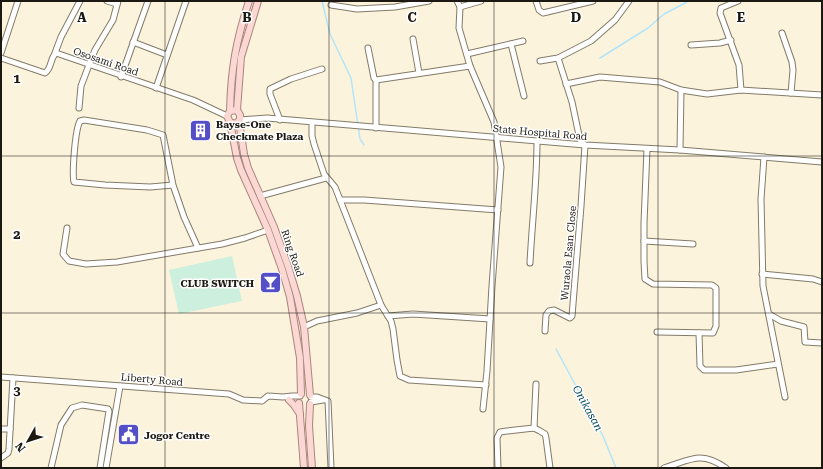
<svg xmlns="http://www.w3.org/2000/svg" width="823" height="469" viewBox="0 0 823 469" font-family="'Roboto Serif',serif">
<style>
.green{fill:#cdefdd}
.lines{fill:none;stroke-linecap:round;stroke-linejoin:round}
.stream{stroke:#b2e5fa;stroke-width:1.5}
.minor-casing{stroke:#837b68;stroke-width:7}
.major-casing{stroke:#ab847d;stroke-width:8}
.minor{stroke:#fff;stroke-width:5}
.major{stroke:#fbd8d3;stroke-width:6}
.grid{fill:none;stroke:#1c1912;stroke-width:1;stroke-opacity:0.55}
.labels{text-anchor:middle;stroke-width:3;stroke-linejoin:round;paint-order:stroke}
.street-label{font-size:10px;fill:#1c1912;stroke:#fff}
.poi-label{font-size:10px;font-weight:bold;fill:#1c1912;stroke:#fff;text-anchor:start}
.water-label{font-size:11px;font-style:italic;fill:#00485e;stroke:#fff}
.grid-label{font-size:13px;text-anchor:middle;font-weight:bold;fill:#1c1912;stroke:#fff;stroke-width:3;stroke-linejoin:round;paint-order:stroke}
</style>
<rect width="100%" height="100%" fill="#fcf3dd"/>
<path class="green" d="M232 256 242 301 179 314 169 270Z"/>
<g class="lines">
<g class="stream">
<path d="M322 1 330 34 351 78 360 139 364 145"/>
<path d="M600 58 648 28 664 14 689 1"/>
<path d="M556 349 603 436 616 468"/>
</g>
<defs>
<g id="minor">
<path d="M107 1 117 4"/>
<path d="M457 1 460 7 459 28 470 66 494 122 501 167 492 286 487 371 483 409"/>
<path d="M536 1 539 10 543 13 593 1"/>
<path d="M738 1 721 8 720 13 739 65 741 90"/>
<path d="M331 5 357 9 395 7 429 1"/>
<path d="M460 7 481 1"/>
<path d="M782 33 792 62 793 70 791 93"/>
<path d="M413 39 419 73"/>
<path d="M133 42 167 55"/>
<path d="M511 44 524 96"/>
<path d="M691 45 720 43 731 40"/>
<path d="M368 48 374 78 376 80V128"/>
<path d="M1 53 18 1"/>
<path d="M55 53 61 37 80 1"/>
<path d="M467 54 523 41"/>
<path d="M1 58 45 73C52 68 50 58 56 53L193 100 227 116"/>
<path d="M540 61 558 58 591 41 615 20 629 1"/>
<path d="M121 77 148 1"/>
<path d="M376 80 470 66"/>
<path d="M566 84 600 77 660 82 681 90 707 94 741 90 822 95"/>
<path d="M156 88 186 1"/>
<path d="M79 108 81 86 89 65 95 50 113 20 118 1"/>
<path d="M240 120 267 118 585 145 680 150 822 162"/>
<path d="M280 120 270 94V89L291 79 322 69"/>
<path d="M312 123V136L314 144 324 174 335 187 381 305 391 321 393 329 397 360 400 376 409 380 486 385"/>
<path d="M647 149 644 223V262L645 279 653 284 712 285 716 288V326L713 333 657 332"/>
<path d="M680 150 681 90"/>
<path d="M764 157 761 199 763 286 785 397"/>
<path d="M173 185 150 187 105 185 74 182C72 173 75 130 80 121L84 120 147 130 163 135 173 185 184 217 198 248"/>
<path d="M260 196 326 178"/>
<path d="M340 200H364L498 210"/>
<path d="M67 228 63 254 69 261 86 264 117 262 222 244 245 238 268 230"/>
<path d="M644 241 693 244"/>
<path d="M530 263C532 222 537 182 537 141"/>
<path d="M762 274 813 279 822 282"/>
<path d="M769 314 781 321 804 327 805 342 822 343"/>
<path d="M388 316 413 314 490 319"/>
<path d="M304 327 317 321 357 313 381 305"/>
<path d="M545 331 546 315 549 311 554 310 570 318 572 316 581 206 585 145 580 140 572 102 558 58"/>
<path d="M699 333 700 366 704 370H736L778 364"/>
<path d="M1 377 229 394 243 400 262 401 268 396 283 397 292 396H300"/>
<path d="M311 397H317L328 401 331 468"/>
<path d="M311 402 323 400"/>
<path d="M534 428 536 384"/>
<path d="M1 429H10"/>
<path d="M1 458 8 453 9 449 13 378"/>
<path d="M51 468 61 425 72 408 82 405 108 409 109 411 100 468"/>
<path d="M106 468 120 386"/>
<path d="M498 468 497 438 500 432 507 431 534 428 540 431 545 434 546 438 550 468"/>
<path d="M664 468C690 460 701 450 726 468"/>
</g>
<g id="major">
<path d="M237 110 241 57 258 1"/>
<path d="M230 111C231 69 236 41 249 1"/>
<path d="M239 121 244 154 248 168 274 227 288 266 297 296 304 327 310 395"/>
<path d="M230 122 235 124 240 120V115L237 110 230 111 227 116 230 122 237 158 241 170 268 230 282 269 290 297 300 358 301 394"/>
<path d="M289 400 294 405 300 414"/>
<path d="M299 403 304 468"/>
<path d="M310 404 309 426 312 468"/>
</g>
</defs>
<use href="#minor" class="minor-casing"/>
<use href="#major" class="major-casing"/>
<use href="#minor" class="minor"/>
<use href="#major" class="major"/>
</g>
<path class="grid" d="M165 1V468M329 1V468M494 1V468M658 1V468M1 156H822M1 313H822"/>
<defs>
<symbol id="building-square" viewBox="-11 -11 22 22"><rect x="-9" y="-9" width="18" height="18" rx="4" fill="#544fc7" stroke="#fff"/><path d="M-4-6H4V6H1V3H-1V6H-4ZM-2.5-4.3h1.7v1.8h-1.7ZM.8-4.3h1.7v1.8H.8ZM-2.5-1h1.7V.8h-1.7ZM.8-1h1.7V.8H.8Z" fill="#fff"/></symbol>
<symbol id="bar-square" viewBox="-11 -11 22 22"><rect x="-9" y="-9" width="18" height="18" rx="4" fill="#544fc7" stroke="#fff"/><path d="M-6-5H6L.8 .8V4.5H3.5V6h-7V4.5H-.8V.8Z" fill="#fff"/></symbol>
<symbol id="civic-square" viewBox="-11 -11 22 22"><rect x="-9" y="-9" width="18" height="18" rx="4" fill="#544fc7" stroke="#fff"/><path d="M-.6-6.5H3V-4.5H.6V-3L4-1V1h2V6H-6V1h2V-1L-.6-3ZM-1.2 2.5V6h2.4V2.5Z" fill="#fff"/></symbol>
</defs>
<g fill-rule="evenodd">
<use href="#building-square" x="188" y="118" width="25" height="25"/>
<use href="#bar-square" x="258" y="270" width="25" height="25"/>
<use href="#civic-square" x="116" y="422" width="25" height="25"/>
</g>
<g class="labels">
<g class="street-label">
<text transform="translate(106 61) rotate(19)" y="4">Ososami Road</text>
<text transform="translate(540 132) rotate(5)" y="4">State Hospital Road</text>
<text transform="translate(293 253) rotate(71)" y="4">Ring Road</text>
<text transform="translate(568 253) rotate(-85)" y="4">Wuraola Esan Close</text>
<text transform="translate(152 379) rotate(5)" y="4">Liberty Road</text>
</g>
<g class="poi-label">
<text x="216" y="128">Bayse-One<tspan x="216" dy="12">Checkmate Plaza</tspan></text>
<text x="254" y="287" text-anchor="end">CLUB SWITCH</text>
<text x="144" y="439">Jogor Centre</text>
</g>
<g class="water-label">
<text transform="translate(588 408) rotate(61)" y="4">Onikasan</text>
</g>
</g>
<g class="grid-label">
<text x="82" y="22">A</text>
<text x="247" y="22">B</text>
<text x="412" y="22">C</text>
<text x="576" y="22">D</text>
<text x="741" y="22">E</text>
<text x="17" y="83">1</text>
<text x="17" y="239">2</text>
<text x="17" y="395">3</text>
</g>
<rect width="823" height="469" fill="none" stroke="#1c1912" stroke-width="4"/>
<g transform="translate(28 441) rotate(231)" stroke="#ffffff" stroke-width="3" paint-order="stroke">
<path d="M0-3L7 15L0 10L-7 15Z" fill="#1c1912"/>
<text y="-6" font-size="11" font-weight="bold" text-anchor="middle" fill="#1c1912">N</text>
</g>
</svg>
